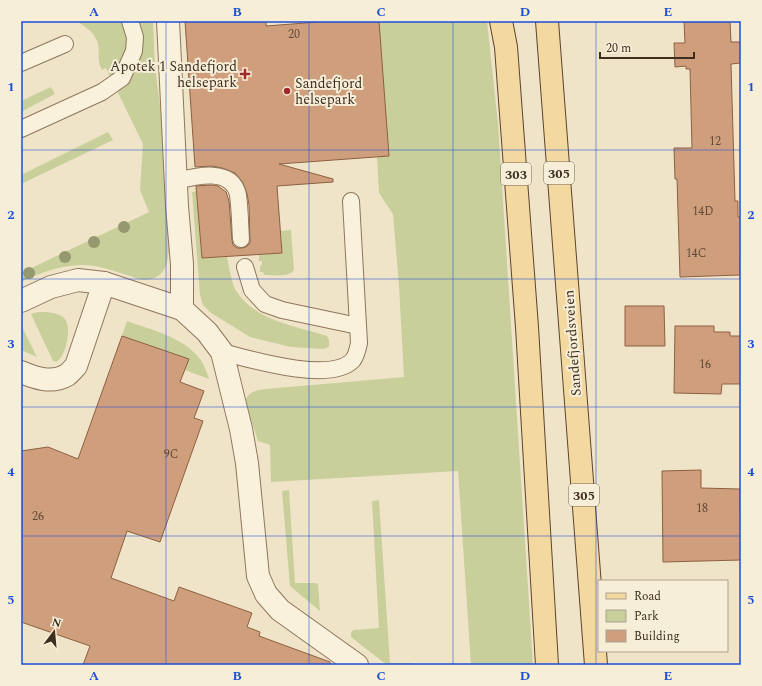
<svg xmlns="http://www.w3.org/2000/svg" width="762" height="686" viewBox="0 0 762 686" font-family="Spectral,serif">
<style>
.green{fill:#c9cf9b}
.building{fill:#cf9f7d;stroke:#8d5f41}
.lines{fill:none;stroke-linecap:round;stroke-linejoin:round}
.lane-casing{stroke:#8d765c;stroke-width:18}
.street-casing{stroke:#8d765c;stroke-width:24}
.primary-casing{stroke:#5b4430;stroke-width:24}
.lane{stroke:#faf1dc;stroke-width:16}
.street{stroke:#faf1dc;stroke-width:22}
.primary{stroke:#f3d9a0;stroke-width:22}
.tree{fill:#96986f}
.grid{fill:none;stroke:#1d4ed8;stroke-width:1;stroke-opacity:0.55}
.poi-dot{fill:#9e2a2b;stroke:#f7eed8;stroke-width:1.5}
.labels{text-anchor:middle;stroke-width:4;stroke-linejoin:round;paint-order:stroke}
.number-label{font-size:12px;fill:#624a37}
.shield{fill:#f7eed8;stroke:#756857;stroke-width:1}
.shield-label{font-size:13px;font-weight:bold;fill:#3d2e20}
.poi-label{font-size:14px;fill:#3d2e20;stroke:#f7eed8;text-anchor:end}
.street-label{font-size:14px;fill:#3d2e20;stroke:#f7eed8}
.neatline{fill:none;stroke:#1d4ed8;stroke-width:1.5}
.grid-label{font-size:13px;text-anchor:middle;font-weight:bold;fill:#1d4ed8}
</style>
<rect width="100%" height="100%" fill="#f0e4c8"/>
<g class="green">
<path d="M77 21H153L155 66 163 130 173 253 168 254C168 269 160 279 145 280 140 280 134 277 130 276 114 271 96 264 79 265 59 266 39 273 21 282V273L149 212 140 190 143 144 106 68 102 70C95 58 102 49 96 39 93 31 83 26 77 21Z"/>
<path d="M379 21H487L498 123 533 665H471L458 471 271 482 270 445 258 441 245 402C248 392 256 390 266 389L404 377 399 286 393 214 379 193 377 157Z"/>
<path d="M51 87 55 94 21 112V101Z"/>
<path d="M108 132 113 140 21 184V175Z"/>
<path d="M197 191 202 258 227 257C229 266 232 286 237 292 256 321 296 326 327 336L329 340V347L323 349 291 347 250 337 211 313 203 305 200 295 192 192Z"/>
<path d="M291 230 294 270C288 278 273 275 264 275L263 272H260V266L262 265V261H259V255L282 253 281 231Z"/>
<path d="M38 312C46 312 59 312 65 319 72 328 66 357 56 362L53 361 31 314Z"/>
<path d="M127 321C152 330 183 337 200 359 204 364 207 373 209 379L185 370 188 359 122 336Z"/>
<path d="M21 325 37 357 21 350Z"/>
<path d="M289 490 295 583H315L318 584 320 611 290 586 282 491Z"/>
<path d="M379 500 390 663H413V665H387L351 637V633L353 630 379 628 372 501Z"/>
</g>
<g class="building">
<path d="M185 21H266V26L318 22 319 21H379L389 156 279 164 333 179V182L277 186 282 253 202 258 196 186 212 185 218 186 226 192 229 201 232 240 233 245 237 248H242L246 247 250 243 249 205 247 194 243 183 235 173 222 168 212 166 195 167Z"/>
<path d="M684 21H730L731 42H741V63L731 64 735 201H738V217H741L740 275 680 277 677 179H675L674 148H692L690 69H686V66L675 67 674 43H685Z"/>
<path d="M625 306H664L665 346H625Z"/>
<path d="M675 326H714V332H730V336H741V384H722L721 394 674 393Z"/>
<path d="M122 336 189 359 180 382 204 391 194 418 203 421 160 542 127 531 111 578 174 601 179 587 252 613 247 627 260 632 259 636 330 662V665H83L90 646 21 622V451L48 447 78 459Z"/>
<path d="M701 470V488L740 489 741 560 663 562 662 471Z"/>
</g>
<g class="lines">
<defs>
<g id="lane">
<path d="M21 63 65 44"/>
<path d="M21 129 102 92 122 78 134 51 135 37 130 21"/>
<path d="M176 181C196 176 232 167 238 195 240 209 240 225 241 239"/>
<path d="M245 267 252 290 265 304 282 310 358 326"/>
<path d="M222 352C249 359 331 384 353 360 356 356 358 348 359 343L351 201"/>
</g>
<g id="street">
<path d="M168 21 177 206 182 264V309"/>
<path d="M21 301 51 287 78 280 104 283 182 309 207 332 222 352 241 429 247 463 258 576 266 594 280 610 357 665"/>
<path d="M21 372C35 378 52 384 67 375 70 373 73 369 76 366L104 283"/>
</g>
<g id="primary">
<path d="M501 21 506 47 527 327 547 665"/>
<path d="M547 21 596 665"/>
</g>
</defs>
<use href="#lane" class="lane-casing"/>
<use href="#street" class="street-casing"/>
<use href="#primary" class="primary-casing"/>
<use href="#lane" class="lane"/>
<use href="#street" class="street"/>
<use href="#primary" class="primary"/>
</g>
<g class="tree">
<circle cx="124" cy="227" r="6"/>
<circle cx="94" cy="242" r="6"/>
<circle cx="65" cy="257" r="6"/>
<circle cx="29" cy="273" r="6"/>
</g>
<path class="grid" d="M166 21V665M309 21V665M453 21V665M596 21V665M21 150H741M21 279H741M21 407H741M21 536H741"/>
<g class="poi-dot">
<path d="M243 68h4v4h4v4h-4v4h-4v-4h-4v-4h4z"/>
<circle cx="287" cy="91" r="4"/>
</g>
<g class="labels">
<g class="number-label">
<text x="294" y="38">20</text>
<text x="715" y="145">12</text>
<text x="703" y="215">14D</text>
<text x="696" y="257">14C</text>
<text x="705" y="368">16</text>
<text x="171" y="458">9C</text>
<text x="702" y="512">18</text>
<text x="38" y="520">26</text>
</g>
<g class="shield">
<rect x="544" y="162" width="30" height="22" rx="3"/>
<rect x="501" y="163" width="30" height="22" rx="3"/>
<rect x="569" y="484" width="30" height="22" rx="3"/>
</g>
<g class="shield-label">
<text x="559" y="178">305</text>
<text x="516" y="179">303</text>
<text x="584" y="500">305</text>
</g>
<g class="poi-label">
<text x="237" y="71">Apotek 1 Sandefjord<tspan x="237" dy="16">helsepark</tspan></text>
<text x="295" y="88" text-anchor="start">Sandefjord<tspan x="295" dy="16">helsepark</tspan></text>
</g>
<g class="street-label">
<text transform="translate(572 343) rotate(-94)" y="5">Sandefjordsveien</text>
</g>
</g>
<rect width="762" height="686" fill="none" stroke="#f7eed8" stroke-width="44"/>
<rect x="598" y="580" width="130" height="72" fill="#f7eed8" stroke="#ada18e"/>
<rect x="606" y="593" width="20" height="6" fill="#f3d9a0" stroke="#ada18e"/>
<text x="634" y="600" font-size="12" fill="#3d2e20">Road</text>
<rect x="606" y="610" width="20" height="12" fill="#c9cf9b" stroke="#ada18e"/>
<text x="634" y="620" font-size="12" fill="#3d2e20">Park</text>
<rect x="606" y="630" width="20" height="12" fill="#cf9f7d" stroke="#ada18e"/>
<text x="634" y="640" font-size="12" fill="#3d2e20">Building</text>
<g transform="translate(54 632) rotate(16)" stroke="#f7eed8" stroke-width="3" paint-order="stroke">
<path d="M0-3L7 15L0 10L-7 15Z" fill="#3d2e20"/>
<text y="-6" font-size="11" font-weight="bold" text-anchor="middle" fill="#3d2e20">N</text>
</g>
<path d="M600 52v6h94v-6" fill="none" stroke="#3d2e20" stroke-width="2"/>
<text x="606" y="52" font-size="12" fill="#3d2e20" stroke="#f7eed8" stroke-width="3" paint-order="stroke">20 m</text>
<rect x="22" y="22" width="718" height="642" class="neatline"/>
<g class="grid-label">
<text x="94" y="16">A</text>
<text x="237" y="16">B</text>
<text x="381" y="16">C</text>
<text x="525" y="16">D</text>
<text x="668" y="16">E</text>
<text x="11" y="91">1</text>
<text x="751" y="91">1</text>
<text x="11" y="219">2</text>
<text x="751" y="219">2</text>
<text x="11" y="348">3</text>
<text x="751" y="348">3</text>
<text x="11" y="476">4</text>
<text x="751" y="476">4</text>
<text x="11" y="604">5</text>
<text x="751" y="604">5</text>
<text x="94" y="680">A</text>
<text x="237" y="680">B</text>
<text x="381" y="680">C</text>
<text x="525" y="680">D</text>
<text x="668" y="680">E</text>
</g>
</svg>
